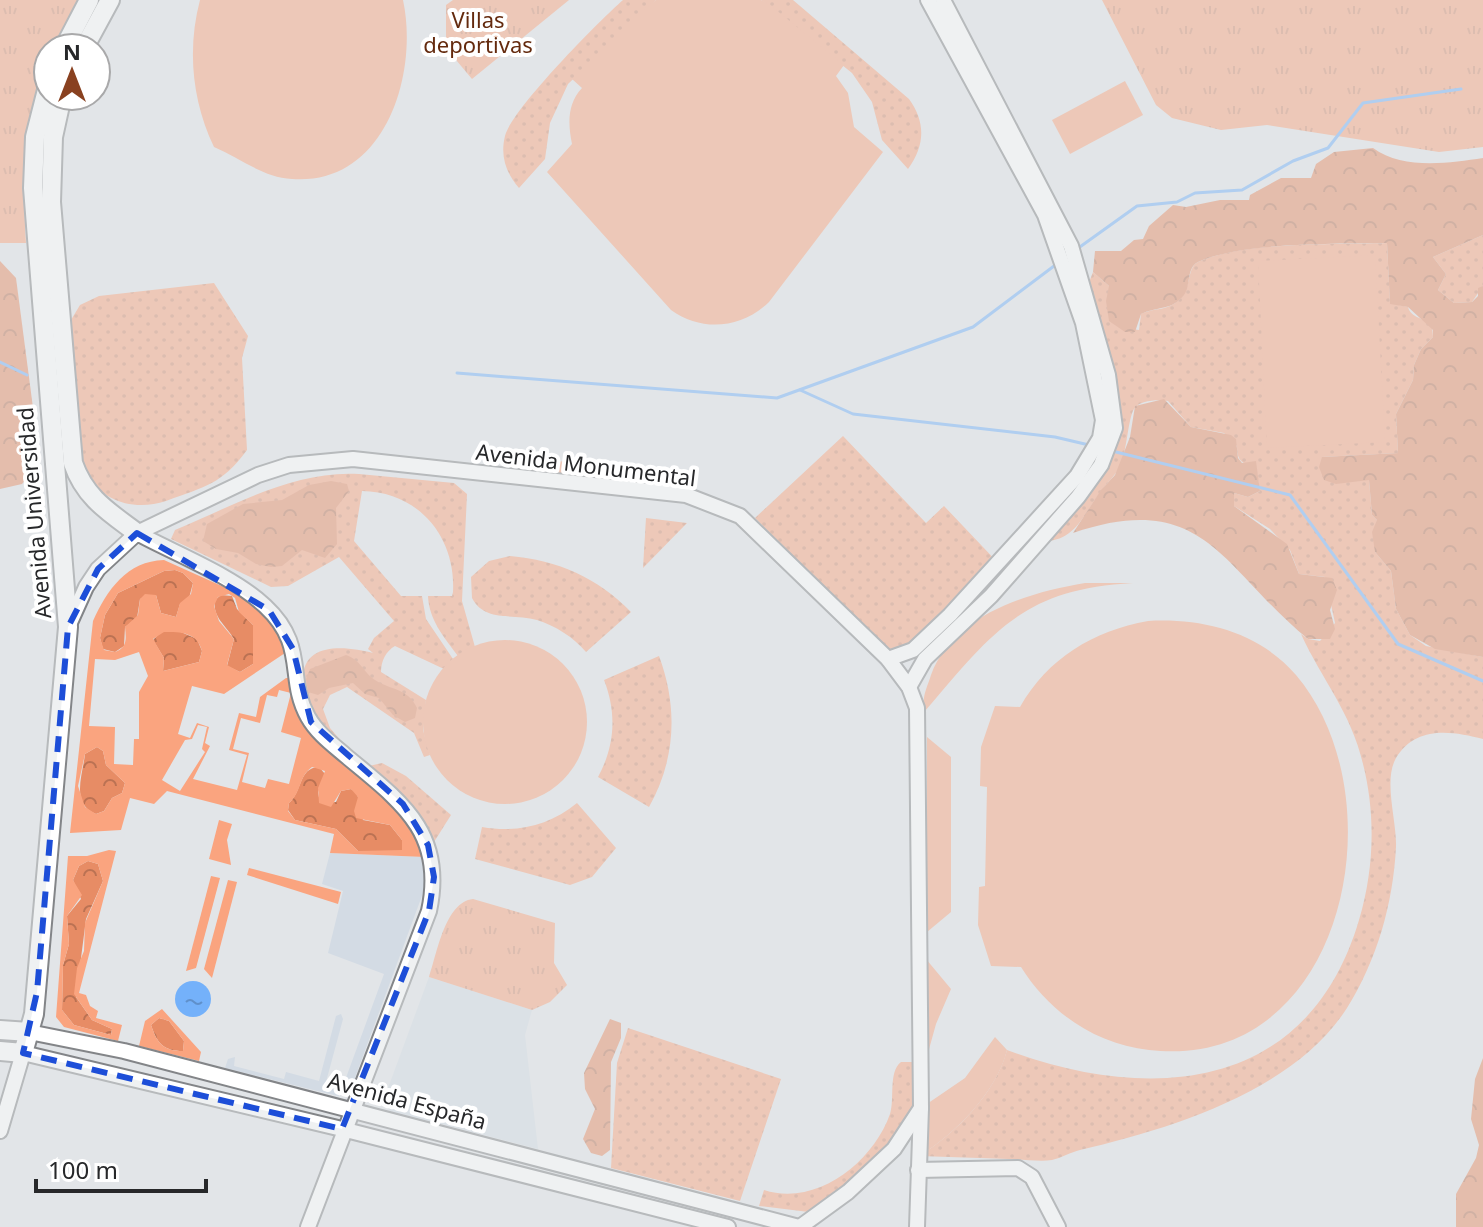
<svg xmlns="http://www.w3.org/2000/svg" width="1483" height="1227" viewBox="0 0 1483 1227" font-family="'Noto Sans',sans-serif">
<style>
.built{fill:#d3dbe4}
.grass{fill:url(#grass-dots)}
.forest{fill:url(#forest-crowns)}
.park{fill:url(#park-tufts)}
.garden{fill:#faa47f;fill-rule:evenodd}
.water{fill:url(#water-ripples)}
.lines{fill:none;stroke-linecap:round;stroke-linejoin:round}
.stream{stroke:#74b1fa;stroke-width:3}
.minor-casing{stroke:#838588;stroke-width:18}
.tertiary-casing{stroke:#838588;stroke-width:22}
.minor{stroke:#fff;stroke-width:14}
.tertiary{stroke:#fff;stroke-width:18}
.marked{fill:none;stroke:#1d4ed8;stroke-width:6;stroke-dasharray:16 10;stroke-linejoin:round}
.labels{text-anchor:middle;stroke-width:8;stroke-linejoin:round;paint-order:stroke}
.park-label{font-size:22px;fill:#642a0e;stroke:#fff}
.street-label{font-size:22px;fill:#27282a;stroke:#fff}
</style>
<defs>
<pattern id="grass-dots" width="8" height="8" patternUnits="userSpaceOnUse" patternTransform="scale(2)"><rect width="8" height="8" fill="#faa47f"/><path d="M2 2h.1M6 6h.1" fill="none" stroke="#d68d6e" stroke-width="1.8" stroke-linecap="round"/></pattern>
<pattern id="forest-crowns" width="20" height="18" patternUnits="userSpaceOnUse" patternTransform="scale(2)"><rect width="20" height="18" fill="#e78c65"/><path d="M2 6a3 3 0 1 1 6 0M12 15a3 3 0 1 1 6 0" fill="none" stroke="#bb7253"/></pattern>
<pattern id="park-tufts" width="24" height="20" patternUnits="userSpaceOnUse" patternTransform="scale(2)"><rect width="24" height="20" fill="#faa47f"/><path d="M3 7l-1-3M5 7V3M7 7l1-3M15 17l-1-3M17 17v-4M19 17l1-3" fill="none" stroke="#d68d6e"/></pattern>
<pattern id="water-ripples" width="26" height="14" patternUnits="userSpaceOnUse" patternTransform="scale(2)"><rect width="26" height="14" fill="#74b1fa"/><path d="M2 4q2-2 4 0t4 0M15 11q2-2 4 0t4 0" fill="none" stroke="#5f90cb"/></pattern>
</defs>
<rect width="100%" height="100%" fill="#e2e5e8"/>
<g class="built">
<path d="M330 853 425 857 426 871 423 893 353 1083 338 1096 225 1068 228 1059 235 1057 234 1066 284 1079 286 1072 319 1081 336 1016 341 1014 343 1019 326 1082 343 1086 384 974 328 953 343 891 322 884Z"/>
<path d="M429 977 532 1010 525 1035 538 1149 390 1111 384 1099Z"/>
</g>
<g class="grass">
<path d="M623 0H656L568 84 550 123 545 159 519 188C506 173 500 156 505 136 512 109 598 22 623 0Z"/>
<path d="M761 0H793L909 99C926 122 925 146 908 169L882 140 872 102 852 73Z"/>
<path d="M1483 235V286L1472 302 1454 303 1438 290 1446 274 1433 257Z"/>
<path d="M1387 243 1390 303 1408 307C1411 318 1424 318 1432 325L1433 337 1421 349 1414 365 1413 380 1396 414 1398 453 1322 457 1330 480H1369L1372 515 1377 520 1375 552 1391 571 1396 609 1410 635 1426 646 1483 657V739C1452 731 1416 725 1396 758 1383 781 1397 821 1396 847 1393 904 1377 960 1347 1008 1294 1091 1171 1129 1080 1150 1071 1152 1061 1158 1052 1160 1039 1162 1023 1159 1009 1159 979 1158 949 1157 919 1156 955 1134 996 1093 1007 1050 1155 1105 1309 1090 1359 920 1374 870 1376 815 1363 764 1351 712 1322 680 1301 634L1308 639 1320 641 1335 623 1325 577 1299 574 1290 550 1270 529 1234 506 1231 500 1234 493 1248 497 1260 491 1256 467C1242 464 1237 461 1237 446L1224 433 1191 427 1168 401C1160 399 1138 400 1134 409 1128 419 1127 449 1121 464 1116 476 1106 483 1099 494 1082 517 1074 543 1040 541L1101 465 1086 290 1093 272 1109 286C1113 318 1096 322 1139 330L1141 314C1155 307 1167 312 1180 299 1191 289 1187 267 1198 262 1245 241 1333 245 1387 243Z"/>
<path d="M214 283 248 336 242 358 247 450C221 485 206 486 166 501 136 511 103 503 86 473 78 458 72 344 71 320L80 305 99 296Z"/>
<path d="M843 436 926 523 944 506 1001 566 902 652 885 649 755 518Z"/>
<path d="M546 460 645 469 674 492 516 476Z"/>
<path d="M359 474 454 483 467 494 462 601 475 647 458 656C444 637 429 620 428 596H452L453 592C456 537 419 492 362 491L354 541 401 596H422L426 619 453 659 444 669 395 646C386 651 381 661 381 672L426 700 423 730 430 755 424 757 414 733 347 687 330 695 323 709 330 728 348 749 311 722C308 709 303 693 303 679 303 640 349 647 373 653L368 649 374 638 394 621 339 557 288 586 271 587 171 539 175 530C233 506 294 470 359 474Z"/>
<path d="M646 518 687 523 643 568Z"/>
<path d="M510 556C558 560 598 578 631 612L586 652C573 637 556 626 537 620 514 613 485 623 472 598L471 577 489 561Z"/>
<path d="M659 656C678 707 676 759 649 807L598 777C615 746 617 713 604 680Z"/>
<path d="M382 763 406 776 451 815 434 842 422 832 369 766Z"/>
<path d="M577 803 616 848 592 877 570 885 475 859 482 827C517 833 549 826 577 803Z"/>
<path d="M628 1028 781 1079 740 1201 611 1168 617 1063Z"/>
<path d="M901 1062H920L921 1108 894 1149 817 1213 759 1206 764 1190C817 1207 873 1162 890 1114 895 1099 888 1072 901 1062Z"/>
</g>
<g class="forest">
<path d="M1373 148C1403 170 1449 163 1483 158V235L1433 257 1446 274 1438 290 1454 303 1472 302 1478 296V288L1483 286V657L1435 649 1410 635 1396 609 1391 571 1375 552 1372 532 1377 520 1372 515 1369 480 1336 484 1324 480 1319 467 1322 457 1398 453 1396 414 1413 380 1414 365 1421 349 1433 337V330L1408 307 1390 304 1387 243C1335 244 1242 242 1198 262 1186 268 1191 286 1184 295 1172 311 1157 306 1141 314L1135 332H1125L1109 321 1106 301 1109 286 1093 272 1095 251H1121L1134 240 1143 239 1149 226 1173 205 1186 207 1220 200H1249L1250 195 1281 178H1311L1316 164 1334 152Z"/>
<path d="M0 261 16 278 35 423 34 461 33 470 22 484 0 489Z"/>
<path d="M1164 399 1191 427 1231 435 1236 439 1238 458 1242 463 1256 461 1260 491 1248 497 1234 493V506L1287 544 1299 574 1332 578 1337 590 1330 610 1335 629 1330 639H1308C1222 569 1205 488 1073 533L1101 490 1115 475 1130 437 1135 406Z"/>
<path d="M331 481 347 484 349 491 336 508 337 544 325 558 302 550 282 566 271 567 256 564 238 553 216 549 203 541 207 524 243 504 282 500 309 485Z"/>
<path d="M175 570 183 573 193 583 189 598 180 604 176 617 161 613 156 595 140 599 137 618 125 627 124 646 115 652 103 649 100 638 105 615 118 593 164 571Z"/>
<path d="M221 595 232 596 237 609 253 625V664L240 672 227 666 234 639C226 625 212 617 215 600Z"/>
<path d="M161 632H181L197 639 202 651 199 662 163 671 164 658 153 640Z"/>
<path d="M346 655C361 660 363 672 375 680 390 690 408 688 417 708L415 718 405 722 393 715 379 698 365 694 353 683 329 688 318 695 308 692 306 679 310 669Z"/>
<path d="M97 747 103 751 106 765 125 783 122 793 112 798 104 811 96 814C70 804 83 774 85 754Z"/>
<path d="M319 767 325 774 318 792 320 803 336 802 341 791 351 789 357 793 363 820 390 825 402 840V851H358L336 829 295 820 288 810 289 803C303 791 298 768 319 767Z"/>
<path d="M88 861 98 864 103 881 86 919 76 997 92 1020 112 1029 111 1035 74 1025 62 1010 63 965 69 944 67 916 81 899 73 880 79 866Z"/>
<path d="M159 1018 169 1021 184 1041 183 1051C163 1051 157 1043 151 1025Z"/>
<path d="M610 1019 621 1023V1038L611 1062 610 1150 602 1156 591 1153 583 1139 595 1109 585 1089 584 1073Z"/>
<path d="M1483 1058V1227H1456V1194L1476 1158 1479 1145 1471 1119 1475 1079Z"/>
</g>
<g class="park">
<path d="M0 0H81L57 48H48C48 81 32 111 28 144 23 177 24 210 26 243H0Z"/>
<path d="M453 0H569L472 79 446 48V5Z"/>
<path d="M1102 0H1483V147L1439 152 1267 125 1221 130 1172 118 1156 105Z"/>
<path d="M473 899 555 923 554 963 567 985 550 1002 532 1010 429 977C437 954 445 902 473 899Z"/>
</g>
<g class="garden">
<path d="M200 0H403C419 74 385 186 292 179 262 177 240 158 214 147 192 101 187 49 200 0Z"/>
<path d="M656 0H761L770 5 844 65 836 76 848 93 854 127 883 152 769 302C741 329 702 332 671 310L547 172 572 144C568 124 567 104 582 88L572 79 634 17Z"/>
<path d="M1125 81 1143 115 1070 154 1052 120Z"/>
<path d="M1375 255 1385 442 1267 448 1258 261Z"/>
<path d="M164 560 244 596 273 622 288 651 224 694 192 686 178 734 190 738 197 723 209 727 205 743 210 746 193 779 237 790 247 755 229 750 239 713 256 717 260 697 286 678H294L296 701 409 820 425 857 330 853 334 834 167 791 154 804 130 798 121 830 70 833 93 621C107 590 127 561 164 560ZM175 570 183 573 193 583 191 594 180 603 176 617 161 613 156 595 145 594 140 599 138 615 125 627C126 638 128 647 115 652L104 650 100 638 105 615 118 593 164 571ZM229 594 235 598 239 612 253 625V664L240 672 227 665 234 639 219 621 214 606 218 597ZM164 632C181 632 197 632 202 651L199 662 163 671 164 658 153 639ZM139 652 148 676 139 692V739H134L133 765 114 764 115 727 89 726 95 659 115 660ZM279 690 291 693 281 732 301 738 289 784 268 779 265 788 242 782 249 753 233 749 241 718 260 723 267 695 277 697ZM198 725 207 727 202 749 205 752 180 791 162 780 185 740 192 739ZM97 747 103 751 106 765 125 783 122 793 112 798 104 811 96 814 85 807 78 786 85 754ZM312 767 325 771 318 788 319 803 331 807 341 791 351 789 358 797 354 811 356 818 390 825 402 840V850L358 851 336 829 295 820 288 811 289 803C302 792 298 777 312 767Z"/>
<path d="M1085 583H1133C1022 589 992 633 925 711 921 698 927 688 931 675 953 615 1026 593 1085 583Z"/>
<path d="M1148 621C1203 618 1259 632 1296 675 1401 799 1344 1073 1149 1050 1095 1044 1049 1012 1021 967L991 966 978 925 979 887 985 886 987 787 980 786 981 747 995 706 1020 707C1048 658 1093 631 1148 621Z"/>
<circle cx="505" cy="722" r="82"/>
<path d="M927 737 951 757V912L927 932Z"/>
<path d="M219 820 232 824 227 840 231 865 209 859Z"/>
<path d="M109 850 116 851 79 993 86 995 90 1006 98 1011 96 1018 122 1025 118 1041 64 1027 56 1017 68 856H87ZM88 861 98 864 103 881 85 923 84 951 77 968 74 994 92 1020 112 1029 111 1035 74 1025 62 1010 63 965 69 944 67 916 82 895 73 880 79 866Z"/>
<path d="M249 868 341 892 338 904 247 875Z"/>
<path d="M211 876 220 878 196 968 186 971Z"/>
<path d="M228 880 237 882 212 978 204 969Z"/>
<path d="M926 959 951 989 936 1024 926 1060Z"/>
<path d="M162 1009 201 1052 199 1061 139 1046 145 1021ZM159 1018 169 1021 184 1041 183 1051C163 1051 157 1043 151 1025Z"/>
<path d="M995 1037 1007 1050C997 1092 954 1135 919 1156L921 1108 965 1078Z"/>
</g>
<circle class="water" cx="193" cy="999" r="18"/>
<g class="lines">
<g class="stream">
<path d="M1077 249 1137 206 1177 202 1195 193 1242 190 1293 161 1328 148 1363 103 1461 89"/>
<path d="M0 362 27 375"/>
<path d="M457 373 777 398 973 327 1058 263"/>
<path d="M800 390 853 414 1055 437 1089 445"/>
<path d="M1112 451 1290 495 1398 644 1483 681"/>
</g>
<defs>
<g id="minor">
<path d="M137 533C176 554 233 576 265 606 308 646 286 678 308 717 317 733 332 744 346 756 400 801 446 832 429 911L308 1227"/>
<path d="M68 627 86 587 98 569 137 533 258 475 289 465 353 459 686 495 740 516 888 659 909 687 917 708 921 1108 917 1227"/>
<path d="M888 659 913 650 950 615 1077 476 1100 438 1103 420 1083 323 1045 215 928 0"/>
<path d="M909 687 925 659 991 596 1078 497 1101 465 1115 428 1108 375 1071 246 943 0"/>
<path d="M29 1032 124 1051 799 1227"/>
<path d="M0 1131 23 1053 342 1129 728 1227"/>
<path d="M918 1170 1018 1168 1032 1177 1058 1227"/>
<path d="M800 1227 848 1192 894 1149 921 1108"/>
</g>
<g id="tertiary">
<path d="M64 48 89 0"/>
<path d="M84 48 110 0"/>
<path d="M62 96 53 137 51 202 73 463C85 498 109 512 137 533"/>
<path d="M0 1030 29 1032"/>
<path d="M0 1051 23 1053 34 1014 68 627 33 188 35 137 48 86"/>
</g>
</defs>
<use href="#minor" class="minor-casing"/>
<use href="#tertiary" class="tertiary-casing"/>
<use href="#minor" class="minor"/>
<use href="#tertiary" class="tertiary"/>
</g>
<path d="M0 0H1483V1227H0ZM137 533 269 610 293 649 311 722 403 804 428 845 434 877 429 911 342 1129 23 1053 37 992 68 627 98 569Z" fill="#e2e5e8" fill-opacity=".55" fill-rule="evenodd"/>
<path class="marked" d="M137 533 269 610 293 649 311 722 403 804 428 845 434 877 429 911 342 1129 23 1053 37 992 68 627 98 569Z"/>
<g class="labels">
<g class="park-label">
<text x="478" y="28">Villas<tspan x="478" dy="25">deportivas</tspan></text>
</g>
<g class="street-label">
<text transform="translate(586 465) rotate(7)" y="8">Avenida Monumental</text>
<text transform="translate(34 513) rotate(-95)" y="8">Avenida Universidad</text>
<text transform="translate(407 1101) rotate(15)" y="8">Avenida España</text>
</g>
</g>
<g transform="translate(72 72)"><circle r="38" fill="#ffffff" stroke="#a9a9aa" stroke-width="2"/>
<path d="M0-6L14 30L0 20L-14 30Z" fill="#894120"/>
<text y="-12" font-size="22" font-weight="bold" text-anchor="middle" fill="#27282a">N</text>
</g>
<path d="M36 1179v12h170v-12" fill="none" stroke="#27282a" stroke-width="4"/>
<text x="48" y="1179" font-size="24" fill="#27282a" stroke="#ffffff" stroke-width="6" paint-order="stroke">100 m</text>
</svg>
